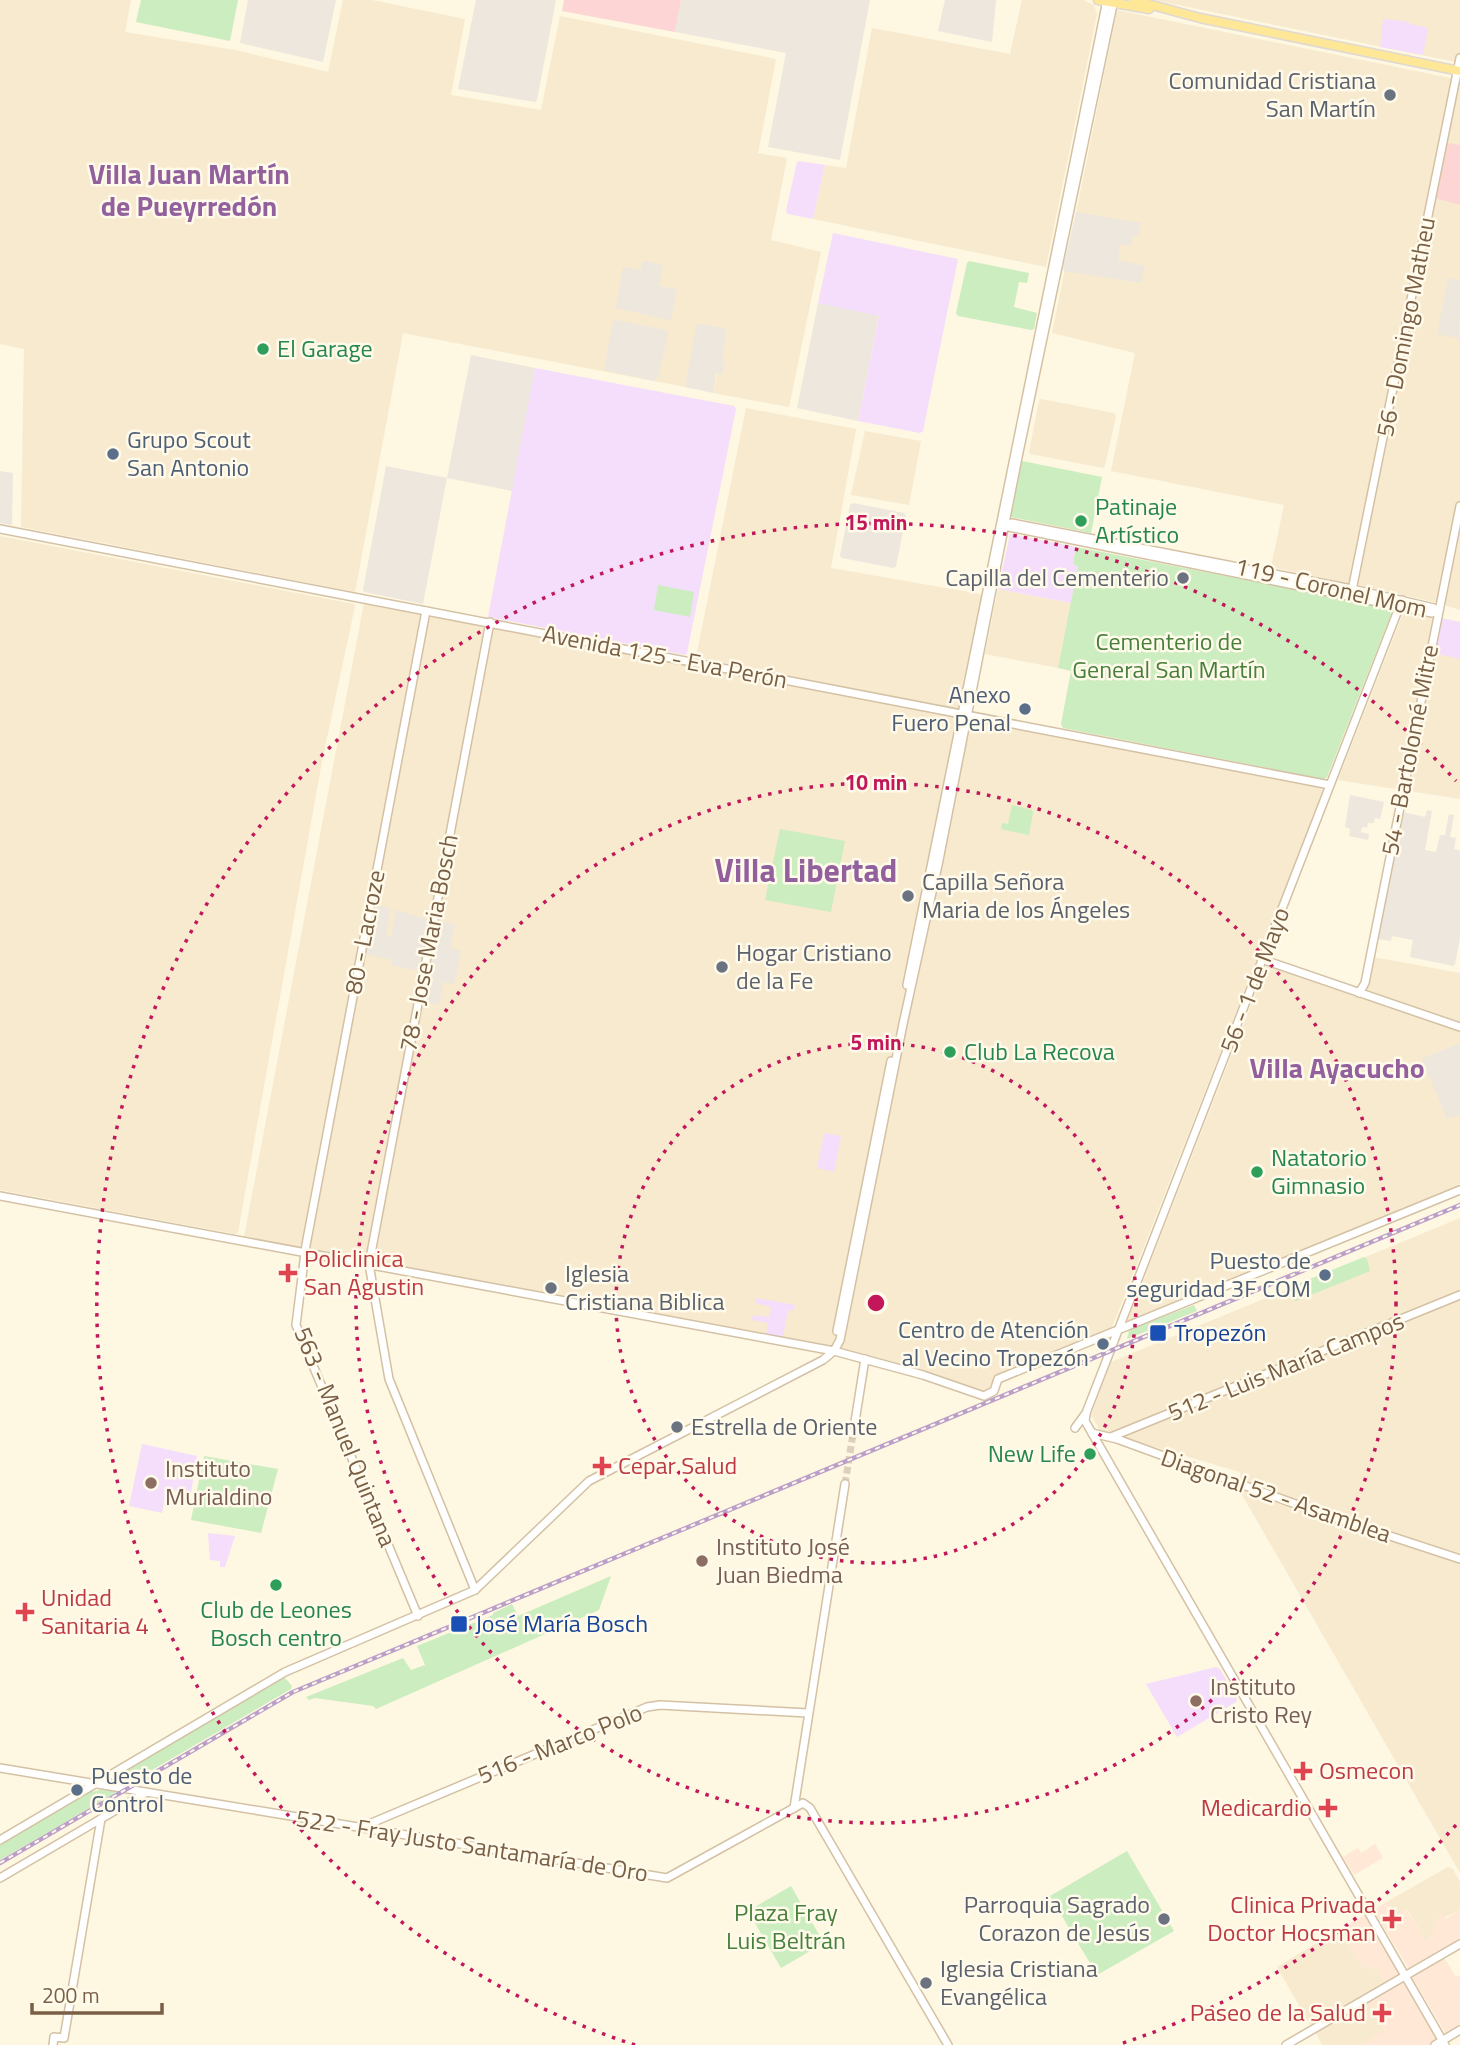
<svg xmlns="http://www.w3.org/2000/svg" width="1460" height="2045" viewBox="0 0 1460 2045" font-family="'Titillium Web',sans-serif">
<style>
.residential{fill:#f7eacf}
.commercial{fill:#ffe8d5}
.industrial{fill:#ede7dd}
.education{fill:#f4defb}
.medical{fill:#fdd5d4}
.green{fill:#cbedbf}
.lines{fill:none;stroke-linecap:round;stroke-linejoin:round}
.secondary-tunnel{stroke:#ddd1bb;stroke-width:7;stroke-dasharray:7 3.5;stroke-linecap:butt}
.secondary-casing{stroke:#d4c1a4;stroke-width:10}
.primary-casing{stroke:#dfd9d2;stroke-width:11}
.secondary{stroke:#fff;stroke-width:7}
.primary{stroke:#ffe798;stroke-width:8}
.rail-casing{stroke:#bc9fc9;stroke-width:4.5}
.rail{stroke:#fffaea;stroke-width:2;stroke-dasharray:5;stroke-linecap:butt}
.ring{fill:none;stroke:#c2185b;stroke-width:3.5;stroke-dasharray:3.5 7}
.worship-dot{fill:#6b7280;stroke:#fffaea;stroke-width:2.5}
.leisure-dot{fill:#2e9e5b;stroke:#fffaea;stroke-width:2.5}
.service-dot{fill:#5c6f8a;stroke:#fffaea;stroke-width:2.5}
.health-dot{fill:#e0444e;stroke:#fffaea;stroke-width:2.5}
.transit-dot{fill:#1a4fb4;stroke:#fffaea;stroke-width:2.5}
.education-dot{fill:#8d6e63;stroke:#fffaea;stroke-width:2.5}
.labels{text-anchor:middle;stroke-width:5;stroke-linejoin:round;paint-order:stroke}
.worship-label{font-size:24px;fill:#5b616d;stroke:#fffaea;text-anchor:start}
.street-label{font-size:24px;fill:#795f45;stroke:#fffaea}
.leisure-label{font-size:24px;fill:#27864d;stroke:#fffaea;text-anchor:start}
.service-label{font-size:24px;fill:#4e5e75;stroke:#fffaea;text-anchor:end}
.park-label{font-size:24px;fill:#47803c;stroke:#fffaea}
.health-label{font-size:24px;fill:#be3a42;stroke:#fffaea;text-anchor:start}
.transit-label{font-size:24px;fill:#164399;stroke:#fffaea;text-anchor:start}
.education-label{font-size:24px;fill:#785e54;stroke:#fffaea;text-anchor:start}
.quarter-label{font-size:28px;font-weight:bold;fill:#91609d;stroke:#fffaea}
.district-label{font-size:32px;font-weight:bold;fill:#91609d;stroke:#fffaea}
.centre{fill:#c2185b;stroke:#fffaea;stroke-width:3.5}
.ring-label{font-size:21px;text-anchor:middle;font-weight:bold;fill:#c2185b;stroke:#fffaea;stroke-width:5;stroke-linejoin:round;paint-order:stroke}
</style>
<rect width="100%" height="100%" fill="#fef7e2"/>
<g class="residential">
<path d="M0 0H131L125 32 235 50 328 72 343 0H372L465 19 451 95 541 110 560 16 776 59 758 153 787 158 771 240 821 252 789 407 713 393 717 373 723 374 725 363 721 362 727 330 698 323 685 387 403 333 355 592 21 527 24 349 0 344Z"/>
<path d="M1022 0H1083L1094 5 1097 14 1046 267 813 219 825 165 846 168 872 28 1010 54Z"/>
<path d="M1154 0H1460V63Z"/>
<path d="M1117 10 1460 80V610L1435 602 1271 567 1284 505 1111 471 1135 353 1052 333Z"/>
<path d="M1041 399 1114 413 1116 416 1105 466 1103 468 1030 454 1029 452 1039 401Z"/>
<path d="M746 408 856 429 831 568 980 594 984 597 959 711 696 657Z"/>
<path d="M865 431 921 441 909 505 851 495Z"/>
<path d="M0 536 354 604 355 606 322 761 238 1232 235 1234 0 1190Z"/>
<path d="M998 589 1071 603 1058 668 985 654Z"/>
<path d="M364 603 1321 788 1323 792 1111 1330 995 1378 989 1393 828 1346 244 1237Z"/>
<path d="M1404 611 1460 622V799L1338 780Z"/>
<path d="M1373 957 1460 973V1186L1128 1324 1127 1322 1266 967 1270 966 1365 1000Z"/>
<path d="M1460 1218V1873L1241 1493 1240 1472 1100 1431 1091 1415 1111 1362Z"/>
<path d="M1448 1867 1453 1869 1460 1882V1910L1439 1920 1434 1935 1425 1940 1407 1909 1397 1915 1388 1901Z"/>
<path d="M1340 1929 1363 1968 1368 1966 1377 1968 1386 1984 1311 2026 1277 1967Z"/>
<path d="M1368 2000 1385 2031 1360 2045H1322L1315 2031Z"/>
</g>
<g class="commercial">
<path d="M1375 1844 1383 1858 1354 1875 1343 1857 1358 1848 1361 1853Z"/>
<path d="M1388 1901 1397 1914 1406 1909 1425 1940 1434 1935 1432 1931 1436 1928 1433 1923 1439 1920 1437 1917 1442 1914 1445 1919 1460 1910V1941L1409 1969 1375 1913 1376 1908Z"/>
<path d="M1366 1916 1399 1973V1977L1386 1984 1377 1968 1371 1971 1368 1966 1363 1968 1340 1929 1361 1917Z"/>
<path d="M1443 1956 1456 1977 1460 1975V2027L1446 2034 1412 1977V1975Z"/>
<path d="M1402 1980 1437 2038 1436 2042 1430 2045H1360L1385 2030 1368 2000Z"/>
</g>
<g class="industrial">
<path d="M248 0H336L323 62 240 43Z"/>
<path d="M476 0H556L537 100 535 102 458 89Z"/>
<path d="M681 0H870L840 160 768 147 786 53 675 32Z"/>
<path d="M945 0H996L992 42 938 31Z"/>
<path d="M1076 212 1141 223 1138 236H1133L1131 246 1120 244 1118 260 1145 266 1141 283 1064 271 1063 268Z"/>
<path d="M643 261 663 264 659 286 677 289 671 319 668 320 616 308 623 267 641 270Z"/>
<path d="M1448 278 1460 281 1459 338 1437 334Z"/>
<path d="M818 303 879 315 858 421 797 408Z"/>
<path d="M616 320 666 330 668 332 658 378 653 381 604 370 613 321Z"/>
<path d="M697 323 727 329 722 361 725 363 723 374H716L713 393 685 387Z"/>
<path d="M471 355 535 368 512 491 447 478 423 604 364 592 363 590 386 466 447 478Z"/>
<path d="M0 471 13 473 12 525 0 523Z"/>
<path d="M853 503 904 513 906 516 896 566 893 568 842 558 840 556 850 505Z"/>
<path d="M1350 795 1384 802 1380 819 1375 818 1374 823H1368L1367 828 1362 827 1361 832 1369 834 1368 840 1349 836 1350 829 1345 827Z"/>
<path d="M1427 810 1432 811 1425 850 1436 852 1440 835H1445L1449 814 1454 815 1450 837 1456 838 1454 849 1460 851V938L1455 964 1453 966 1410 957 1413 940 1392 936 1391 941 1377 939 1402 812 1425 817Z"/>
<path d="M376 905 391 909 386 935 391 936 396 910 429 920 419 971 391 965 392 960 365 954Z"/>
<path d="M440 921 455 924 450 948 461 951 454 984 443 982 439 1005 424 1002 422 1000 437 922Z"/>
<path d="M1460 1043V1114L1447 1119 1422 1059Z"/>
</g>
<g class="education">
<path d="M1383 19 1410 22V24L1428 28 1423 55 1380 47Z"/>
<path d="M799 161 825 165 813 219 788 214 786 211 797 162Z"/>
<path d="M833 233 958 259 923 431 920 433 858 421 879 316 818 303Z"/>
<path d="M535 368 734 406 736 409 687 653 685 655 488 617Z"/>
<path d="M1010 534 1076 547 1073 564 1078 565 1071 603 998 589Z"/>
<path d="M1441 618 1460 622V659L1434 653Z"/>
<path d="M824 1133 841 1136 834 1172 817 1168Z"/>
<path d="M756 1298 795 1305 794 1311 788 1310 783 1337 766 1334 768 1323 752 1320 753 1315 769 1317 771 1307 755 1303Z"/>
<path d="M142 1444 197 1456 191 1493 167 1489 162 1513 129 1506Z"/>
<path d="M208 1533 235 1536 225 1567H220V1561L210 1560Z"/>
<path d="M1216 1667 1220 1669 1237 1699 1236 1702 1177 1737 1146 1684Z"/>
</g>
<g class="medical">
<path d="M564 0H681L675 32 562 11Z"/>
<path d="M1449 143 1460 145V205L1435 198 1446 144Z"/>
</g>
<g class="green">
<path d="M141 0H238L230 41 136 22Z"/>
<path d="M969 261 1029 273 1027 283 1019 282 1014 307 1037 313 1034 329 1031 330 958 316 956 313 967 263Z"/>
<path d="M1022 461 1102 477 1091 533 1011 517Z"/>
<path d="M1076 547 1390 608 1392 612 1327 777 1324 779 1063 728 1061 724 1071 671 1058 668 1078 566 1073 564Z"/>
<path d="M658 585 694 592 690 617 654 610Z"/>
<path d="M1012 805 1032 810 1033 812 1029 835 1001 829 1002 823 1008 824Z"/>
<path d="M780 829 845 841 831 912 765 900Z"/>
<path d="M1364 1257 1367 1259 1370 1271 1296 1301 1291 1299 1288 1291 1290 1287Z"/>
<path d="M1194 1305 1197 1311 1127 1339 1129 1330Z"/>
<path d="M204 1456 278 1469 261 1533 191 1520Z"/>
<path d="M611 1576 599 1610 376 1709 373 1706 315 1698 309 1700 306 1697 403 1658 411 1670 425 1665 417 1646 493 1615V1613L512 1604 518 1616Z"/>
<path d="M283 1676 292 1686 291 1689 128 1784 112 1783 111 1778Z"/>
<path d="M100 1790 116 1791 114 1794 0 1860V1845L91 1792Z"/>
<path d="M1127 1851 1174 1931 1097 1975 1050 1896Z"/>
<path d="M791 1886 824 1943 781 1968 748 1911Z"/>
</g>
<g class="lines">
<path class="secondary-tunnel" d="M845 1484 853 1434"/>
<defs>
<g id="secondary">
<path d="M1004 526 1012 523 1352 589 1434 608 1438 611"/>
<path d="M1004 526 1432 613 1438 611"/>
<path d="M0 529 1330 785"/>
<path d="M1351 595 1460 58"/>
<path d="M1264 960 1460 1027"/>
<path d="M907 985 1107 0"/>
<path d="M1359 993 1365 983 1460 506"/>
<path d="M0 1196 834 1351 923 1375 984 1396 994 1391 998 1379 1460 1190"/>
<path d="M837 1331 891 1061"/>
<path d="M1086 1414 1085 1421 1092 1433 1445 2045"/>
<path d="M1075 1428 1086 1413 1402 600"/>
<path d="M1092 1433 1117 1439 1320 1513 1460 1559"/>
<path d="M853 1434 865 1359"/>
<path d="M1111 1437 1460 1295"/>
<path d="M475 1590 389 1379 369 1264 490 622"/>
<path d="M418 1616 296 1325 306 1245 426 611"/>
<path d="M0 1768 667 1878 803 1803 810 1808 948 2045"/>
<path d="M794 1808 845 1484"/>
<path d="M365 1828 369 1824 647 1707 660 1705 808 1713"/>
<path d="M0 1840 285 1672 475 1590 589 1481 823 1360 834 1351 840 1340 903 1024 938 865 1018 457 1114 0"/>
<path d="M0 1878 145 1793"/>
<path d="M53 2045 54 2037 64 2038 101 1819"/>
<path d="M1286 2045 1460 1944"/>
<path d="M1435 2045 1460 2030"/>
</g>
<g id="primary">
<path d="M1098 0 1149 9"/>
<path d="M1133 0 1200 18 1460 71"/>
</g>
</defs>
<use href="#secondary" class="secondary-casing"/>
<use href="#primary" class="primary-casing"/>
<use href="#secondary" class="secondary"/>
<use href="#primary" class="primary"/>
<defs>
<path id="rail" d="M0 1863 293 1692 1460 1205"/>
</defs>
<use href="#rail" class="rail-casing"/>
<use href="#rail" class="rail"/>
</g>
<g class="ring">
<circle cx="876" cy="1303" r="260"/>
<circle cx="876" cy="1303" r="520"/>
<path d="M1456 1825A780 780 0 0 1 1117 2045M635 2045A780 780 0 1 1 1456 781"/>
</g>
<g class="worship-dot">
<circle cx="1390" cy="95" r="7"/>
<circle cx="1183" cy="578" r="7"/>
<circle cx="908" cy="896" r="7"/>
<circle cx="722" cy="967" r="7"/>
<circle cx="551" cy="1288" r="7"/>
<circle cx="677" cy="1427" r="7"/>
<circle cx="1164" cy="1919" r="7"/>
<circle cx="926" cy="1983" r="7"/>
</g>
<g class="leisure-dot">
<circle cx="263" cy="349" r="7"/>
<circle cx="1081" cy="521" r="7"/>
<circle cx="950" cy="1052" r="7"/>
<circle cx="1257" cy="1172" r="7"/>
<circle cx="1090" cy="1454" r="7"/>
<circle cx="276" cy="1585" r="7"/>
</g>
<g class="service-dot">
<circle cx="113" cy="454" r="7"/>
<circle cx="1025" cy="709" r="7"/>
<circle cx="1325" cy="1275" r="7"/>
<circle cx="1103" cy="1344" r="7"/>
<circle cx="77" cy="1790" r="7"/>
</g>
<g class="health-dot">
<path d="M284.5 1262.5h7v7h7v7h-7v7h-7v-7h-7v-7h7z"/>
<path d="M598.5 1455.5h7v7h7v7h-7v7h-7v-7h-7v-7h7z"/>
<path d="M21.5 1601.5h7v7h7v7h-7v7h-7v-7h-7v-7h7z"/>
<path d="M1299.5 1760.5h7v7h7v7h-7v7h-7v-7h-7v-7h7z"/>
<path d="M1324.5 1797.5h7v7h7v7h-7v7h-7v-7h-7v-7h7z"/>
<path d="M1388.5 1908.5h7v7h7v7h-7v7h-7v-7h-7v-7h7z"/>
<path d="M1378.5 2002.5h7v7h7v7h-7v7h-7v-7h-7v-7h7z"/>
</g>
<g class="transit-dot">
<rect x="1149" y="1324" width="18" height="18" rx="3.5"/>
<rect x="450" y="1615" width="18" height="18" rx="3.5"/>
</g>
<g class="education-dot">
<circle cx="151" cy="1483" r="7"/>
<circle cx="702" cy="1561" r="7"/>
<circle cx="1196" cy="1701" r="7"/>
</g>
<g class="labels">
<g class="worship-label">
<text x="1376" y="89" text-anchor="end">Comunidad Cristiana<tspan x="1376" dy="28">San Martín</tspan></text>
<text x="1169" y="586" text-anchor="end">Capilla del Cementerio</text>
<text x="922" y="890">Capilla Señora<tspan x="922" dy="28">Maria de los Ángeles</tspan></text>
<text x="736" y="961">Hogar Cristiano<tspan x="736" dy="28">de la Fe</tspan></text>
<text x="565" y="1282">Iglesia<tspan x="565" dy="28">Cristiana Biblica</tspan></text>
<text x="691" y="1435">Estrella de Oriente</text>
<text x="1150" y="1913" text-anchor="end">Parroquia Sagrado<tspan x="1150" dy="28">Corazon de Jesús</tspan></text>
<text x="940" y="1977">Iglesia Cristiana<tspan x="940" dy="28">Evangélica</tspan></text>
</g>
<g class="street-label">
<text transform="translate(1406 327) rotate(-79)" y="8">56 - Domingo Matheu</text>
<text transform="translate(1331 588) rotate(13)" y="8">119 - Coronel Mom</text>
<text transform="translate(665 657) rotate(11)" y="8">Avenida 125 - Eva Perón</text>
<text transform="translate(1410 750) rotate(-79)" y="8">54 - Bartolomé Mitre</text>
<text transform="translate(365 932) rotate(-79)" y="8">80 - Lacroze</text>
<text transform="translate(429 943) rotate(-79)" y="8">78 - Jose Maria Bosch</text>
<text transform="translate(1255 980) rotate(-69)" y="8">56 - 1 de Mayo</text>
<text transform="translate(1286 1367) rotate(-22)" y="8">512 - Luis María Campos</text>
<text transform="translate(345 1437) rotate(68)" y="8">563 - Manuel Quintana</text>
<text transform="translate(1276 1496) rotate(19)" y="8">Diagonal 52 - Asamblea</text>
<text transform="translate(560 1744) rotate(-22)" y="8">516 - Marco Polo</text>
<text transform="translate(472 1846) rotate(9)" y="8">522 - Fray Justo Santamaría de Oro</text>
</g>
<g class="leisure-label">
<text x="277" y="357">El Garage</text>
<text x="1095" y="515">Patinaje<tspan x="1095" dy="28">Artístico</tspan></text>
<text x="964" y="1060">Club La Recova</text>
<text x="1271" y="1166">Natatorio<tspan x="1271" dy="28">Gimnasio</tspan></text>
<text x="1076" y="1462" text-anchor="end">New Life</text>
<text x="276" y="1618" text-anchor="middle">Club de Leones<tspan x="276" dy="28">Bosch centro</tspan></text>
</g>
<g class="service-label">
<text x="127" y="448" text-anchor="start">Grupo Scout<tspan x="127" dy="28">San Antonio</tspan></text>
<text x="1011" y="703">Anexo<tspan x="1011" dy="28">Fuero Penal</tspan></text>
<text x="1311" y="1269">Puesto de<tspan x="1311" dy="28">seguridad 3F COM</tspan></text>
<text x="1089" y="1338">Centro de Atención<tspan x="1089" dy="28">al Vecino Tropezón</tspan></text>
<text x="91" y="1784" text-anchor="start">Puesto de<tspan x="91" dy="28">Control</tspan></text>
</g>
<g class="park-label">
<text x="1169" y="650">Cementerio de<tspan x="1169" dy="28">General San Martín</tspan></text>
<text x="786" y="1921">Plaza Fray<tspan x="786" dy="28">Luis Beltrán</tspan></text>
</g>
<g class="health-label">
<text x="304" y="1267">Policlinica<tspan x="304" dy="28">San Agustin</tspan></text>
<text x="618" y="1474">Cepar Salud</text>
<text x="41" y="1606">Unidad<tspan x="41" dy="28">Sanitaria 4</tspan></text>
<text x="1319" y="1779">Osmecon</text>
<text x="1312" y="1816" text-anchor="end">Medicardio</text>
<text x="1376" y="1913" text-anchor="end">Clinica Privada<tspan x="1376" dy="28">Doctor Hocsman</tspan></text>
<text x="1366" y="2021" text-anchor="end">Paseo de la Salud</text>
</g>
<g class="transit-label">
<text x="1174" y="1341">Tropezón</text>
<text x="475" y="1632">José María Bosch</text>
</g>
<g class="education-label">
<text x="165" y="1477">Instituto<tspan x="165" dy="28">Murialdino</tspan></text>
<text x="716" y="1555">Instituto José<tspan x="716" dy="28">Juan Biedma</tspan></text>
<text x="1210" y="1695">Instituto<tspan x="1210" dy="28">Cristo Rey</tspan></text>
</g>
<g class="quarter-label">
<text x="189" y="184">Villa Juan Martín<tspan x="189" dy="32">de Pueyrredón</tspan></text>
<text x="1337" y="1078">Villa Ayacucho</text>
</g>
<g class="district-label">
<text x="806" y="882">Villa Libertad</text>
</g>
</g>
<circle cx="876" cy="1303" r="10" class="centre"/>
<g class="ring-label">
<text x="876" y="530">15 min</text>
<text x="876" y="790">10 min</text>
<text x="876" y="1050">5 min</text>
</g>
<path d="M32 2003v10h130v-10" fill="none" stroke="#795f45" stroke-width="3.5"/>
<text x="42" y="2003" font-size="21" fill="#795f45" stroke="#fffaea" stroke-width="5" paint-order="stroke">200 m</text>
</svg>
